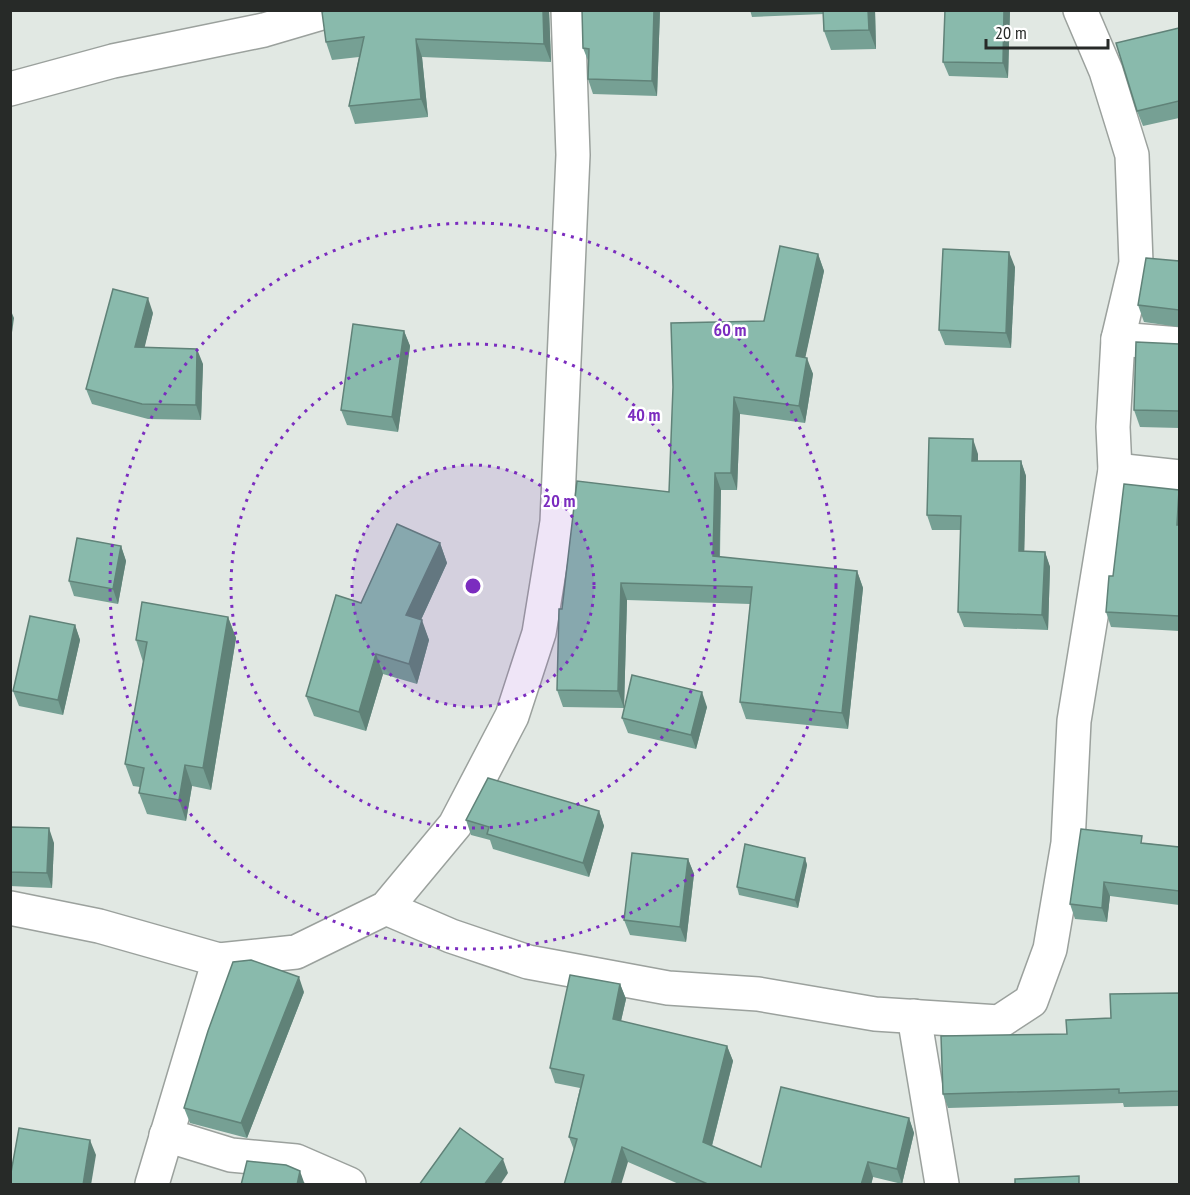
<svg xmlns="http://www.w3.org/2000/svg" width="1190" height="1195" viewBox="0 0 1190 1195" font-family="'PT Sans Narrow',sans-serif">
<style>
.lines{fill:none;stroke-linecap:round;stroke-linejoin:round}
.minor-casing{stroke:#9ba19d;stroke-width:36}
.minor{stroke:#fff;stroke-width:33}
.wall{fill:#76a094}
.shaded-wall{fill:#608278}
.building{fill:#89baac;stroke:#608278;stroke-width:1.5}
.ring{fill:none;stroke:#7b2cbf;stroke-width:3;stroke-dasharray:3 6}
.centre{fill:#7b2cbf;stroke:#fff;stroke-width:3}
.ring-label{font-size:18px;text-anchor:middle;font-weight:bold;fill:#7b2cbf;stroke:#fff;stroke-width:5;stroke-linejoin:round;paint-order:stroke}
</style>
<rect width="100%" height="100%" fill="#e1e8e3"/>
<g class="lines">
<defs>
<g id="minor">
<path d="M10 89 113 61 264 30 332 10"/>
<path d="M1118 339 1180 344"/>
<path d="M1115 470 1180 477"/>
<path d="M10 908 99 926 219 960"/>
<path d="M386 908 451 936 528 962 668 988 758 994 875 1014 999 1022 1031 1001 1050 949 1068 843 1074 721 1115 470 1113 427 1118 339 1136 263 1132 155 1106 71 1080 10"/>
<path d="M914 1016 942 1184"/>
<path d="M166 1135 231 1155 296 1161 349 1184"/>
<path d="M152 1184 219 960 296 952 386 908 455 825 512 716 539 633 557 522 573 155 568 10"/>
</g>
</defs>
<use href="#minor" class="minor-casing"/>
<use href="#minor" class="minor"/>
</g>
<g class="wall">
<path d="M549 10 551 62 422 57 428 117 355 124 349 106 359 57 332 60 326 42Z"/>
<path d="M582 10H660L657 96 593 94 588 79 589 63 583 48Z"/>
<path d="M750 10H875L876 49 831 50 824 31V14L752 17Z"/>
<path d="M945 10H1010L1008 78 949 76 943 62Z"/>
<path d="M1179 28V118L1143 126 1137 111Z"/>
<path d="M818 254 824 271 805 357 813 374 805 423 740 414 737 490H721L720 557 857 571 863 588 848 729 746 719 740 702 750 604 627 600 624 708 563 707 557 690 562 609 669 492 764 321Z"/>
<path d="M1179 261V327L1144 322 1138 305Z"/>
<path d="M1015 267 1011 348 945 345 939 330Z"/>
<path d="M153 313 144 348 203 364 201 420 148 419 92 404 86 389Z"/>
<path d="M404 331 410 346 398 432 347 425 341 410Z"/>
<path d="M1179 344V428L1140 427 1134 410Z"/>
<path d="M978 454V461H1021L1026 476 1024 551 1045 552 1050 567 1048 630 964 627 958 612 961 530H932L927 515Z"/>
<path d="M1179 490V631L1111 627 1106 612Z"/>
<path d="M440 543 447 563 421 620 429 640 417 684 383 674 366 731 314 716 306 696 361 603Z"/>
<path d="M121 546 126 561 118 604 74 596 69 581Z"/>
<path d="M228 617 236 638 211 790 192 786 186 821 147 814 139 793 140 787 133 786 125 764 143 662 136 640Z"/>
<path d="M75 625 80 640 63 715 19 706 13 691Z"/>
<path d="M707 707 696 749 628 733 622 718Z"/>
<path d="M599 811 604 826 589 877 493 849 490 840 471 835 466 820Z"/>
<path d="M10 827 54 843 52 888 10 886Z"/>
<path d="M1145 843 1179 847V905L1110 896 1107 922 1075 919 1070 904Z"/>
<path d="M805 858 807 865 798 908 739 895 737 887Z"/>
<path d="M688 859 694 874 686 942 630 935 624 920Z"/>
<path d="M620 984 626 999 621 1021 727 1046 733 1061 712 1146 761 1167 909 1118 914 1133 902 1184 873 1177 871 1185H681L628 1162 574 1150 569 1137 580 1088 555 1083 550 1068Z"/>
<path d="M304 992 247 1138 190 1123 184 1108Z"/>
<path d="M1179 993V1106L1124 1107 1123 1103 948 1108 943 1094 1067 1034Z"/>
</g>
<g class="shaded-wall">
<path d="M543 10H549L551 62 544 44Z"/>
<path d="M654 10H660L657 96 652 81Z"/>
<path d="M868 10H875L876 49 869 30Z"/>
<path d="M1004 10H1010L1008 78 1003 63Z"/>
<path d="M416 39 422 57 428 117 421 99Z"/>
<path d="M1009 252 1015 267 1011 348 1006 333Z"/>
<path d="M818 254 824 271 802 373 796 356Z"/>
<path d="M148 298 153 313 141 362 135 347Z"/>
<path d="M11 311 14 318 10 347V317Z"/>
<path d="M404 331 410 346 398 432 392 417Z"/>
<path d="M197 349 203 364 201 420 196 405Z"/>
<path d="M807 358 813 374 805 423 799 406Z"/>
<path d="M734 397 740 414 737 490 731 473Z"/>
<path d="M973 439 978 454V476L972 461Z"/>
<path d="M1021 461 1026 476 1024 566 1019 551Z"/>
<path d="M715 473 721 490 719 573 713 556Z"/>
<path d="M1179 498V532L1177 525Z"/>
<path d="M440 543 447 563 414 635 406 615Z"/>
<path d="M121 546 126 561 118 604 113 589Z"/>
<path d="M1045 552 1050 567 1048 630 1042 615Z"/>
<path d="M857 571 863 588 848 729 842 713Z"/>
<path d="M621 583 627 600 624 708 618 691Z"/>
<path d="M228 617 236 638 211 790 203 768Z"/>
<path d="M422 620 429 640 417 684 409 664Z"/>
<path d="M75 625 80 640 63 715 58 700Z"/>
<path d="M376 654 383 674 366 731 359 712Z"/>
<path d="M702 692 707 707 696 749 691 735Z"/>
<path d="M185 765 192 786 186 821 179 800Z"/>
<path d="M599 811 604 826 589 877 583 863Z"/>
<path d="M49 828 54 843 52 888 47 873Z"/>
<path d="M805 858 807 865 798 908 795 900Z"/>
<path d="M688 859 694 874 686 942 680 927Z"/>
<path d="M1104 882 1110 896 1107 922 1102 908Z"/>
<path d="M299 977 304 992 247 1138 241 1123Z"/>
<path d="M620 984 626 999 618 1034 613 1019Z"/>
<path d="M727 1046 733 1061 709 1157 703 1142Z"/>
<path d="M909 1118 914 1133 902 1184 897 1169Z"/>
<path d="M90 1140 96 1155 91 1185H83Z"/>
<path d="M622 1147 628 1162 621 1185H611Z"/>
<path d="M503 1159 508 1173 500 1185H484Z"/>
<path d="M868 1162 873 1177 871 1185H861Z"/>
<path d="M300 1171 305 1185H297Z"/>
</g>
<g class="building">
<path d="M326 10H543L544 44 416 39 421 99 349 106 364 37 326 42 322 12Z"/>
<path d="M582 10H654L652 81 588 79 589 49 583 48Z"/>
<path d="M823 10H868L869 30 824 31Z"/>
<path d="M945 10H1004L1003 63 943 62Z"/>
<path d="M1179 28V101L1137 111 1116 43Z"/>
<path d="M780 246 818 254 796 356 807 358 799 406 734 397 731 473H715L713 556 857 571 842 713 740 702 752 587 621 583 618 691 557 690 559 609H562L577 481 669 492 673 387 671 323 764 321Z"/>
<path d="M943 249 1009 252 1006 333 939 330Z"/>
<path d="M1146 258 1179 261V310L1138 305Z"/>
<path d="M113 289 148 298 135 347 197 349 196 405 142 404 86 389Z"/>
<path d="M353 324 404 331 392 417 341 410Z"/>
<path d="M1136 342 1179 344V411L1134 410Z"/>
<path d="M929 438 973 439 972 461H1021L1019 551 1045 552 1042 615 958 612 961 516 927 515Z"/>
<path d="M1124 484 1179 490 1177 525H1179V616L1106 612 1109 576H1113Z"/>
<path d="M397 524 440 543 406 615 422 620 409 664 376 654 359 712 306 696 336 595 361 603Z"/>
<path d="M77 538 121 546 113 589 69 581Z"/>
<path d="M142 602 228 617 203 768 185 765 179 800 139 793 144 768 125 764 147 642 136 640Z"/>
<path d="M30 616 75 625 58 700 13 691Z"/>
<path d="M632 675 702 692 691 735 622 718Z"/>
<path d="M488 778 599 811 583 863 487 834 489 827 466 820Z"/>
<path d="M10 827 49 828 47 873 10 872Z"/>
<path d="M1081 829 1142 836 1141 843 1179 847V891L1104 882 1102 908 1070 904Z"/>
<path d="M745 844 805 858 795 900 737 887Z"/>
<path d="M632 853 688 859 680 927 624 920Z"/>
<path d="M251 960 299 977 241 1123 184 1108 208 1031 233 962Z"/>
<path d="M570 975 620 984 613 1019 727 1046 703 1142 761 1167 781 1087 909 1118 897 1169 868 1162 861 1185H710L622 1147 611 1185H564L577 1139 569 1137 584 1075 550 1068Z"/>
<path d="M1179 993V1091L1119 1093V1089L943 1094 941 1036 1067 1034 1066 1020 1111 1018 1110 994Z"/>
<path d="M19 1128 90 1140 83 1185H10V1178Z"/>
<path d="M460 1128 503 1159 484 1185H419Z"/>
<path d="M247 1161 286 1165 300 1171 297 1185H241Z"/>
<path d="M1079 1176V1185H1015V1179Z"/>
</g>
<circle cx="473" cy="586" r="121" fill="#7b2cbf" fill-opacity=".12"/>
<g class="ring">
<circle cx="473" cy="586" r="121"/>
<circle cx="473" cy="586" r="242"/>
<circle cx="473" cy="586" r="363"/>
</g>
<circle cx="473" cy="586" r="9" class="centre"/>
<g class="ring-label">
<text x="730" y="336">60 m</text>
<text x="644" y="421">40 m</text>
<text x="559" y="507">20 m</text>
</g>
<rect width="1190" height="1195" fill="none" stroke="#272a28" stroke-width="24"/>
<path d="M986 39v9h122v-9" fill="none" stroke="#272a28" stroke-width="3"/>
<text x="995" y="39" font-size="18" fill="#272a28" stroke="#ffffff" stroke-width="4.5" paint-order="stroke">20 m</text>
</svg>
